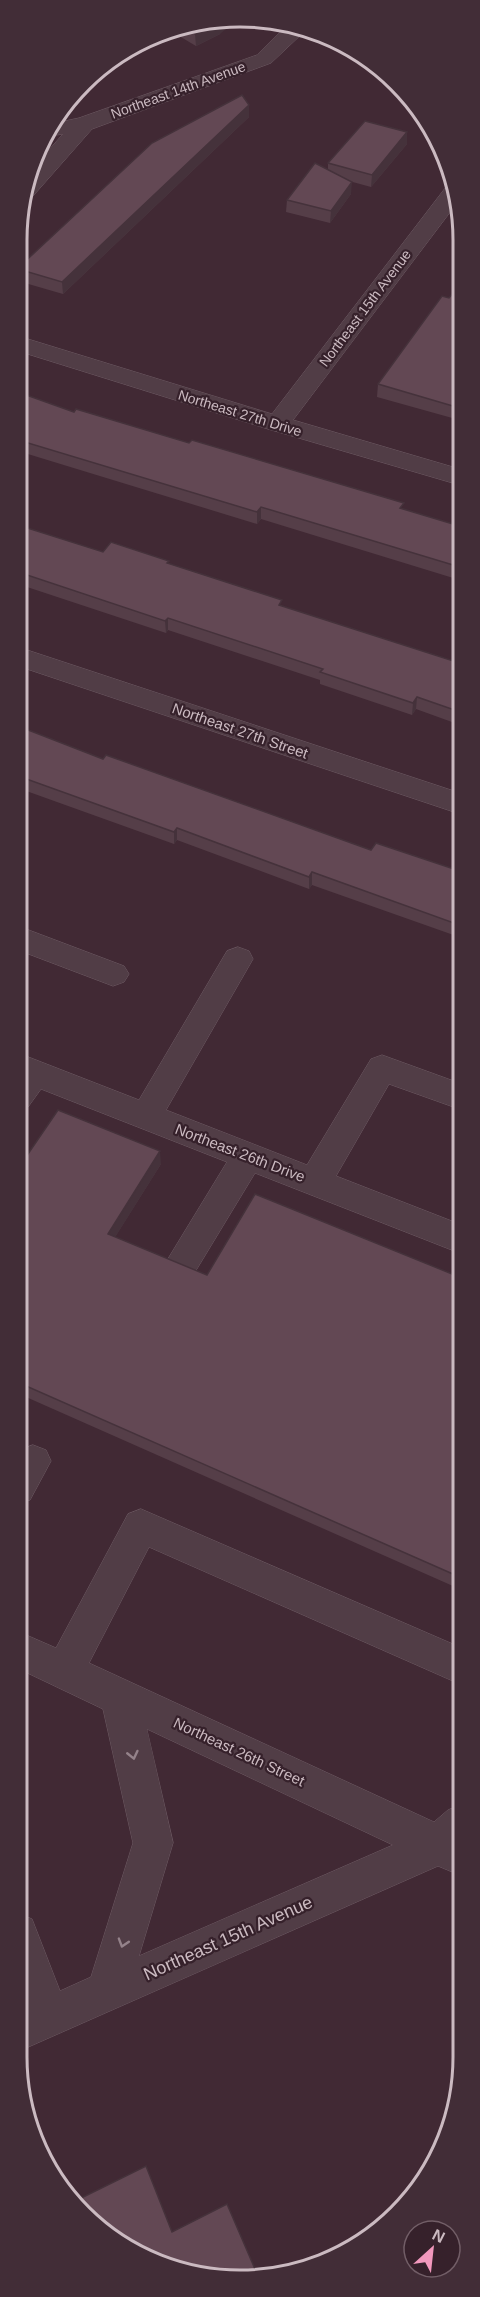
<svg xmlns="http://www.w3.org/2000/svg" width="480" height="2297" viewBox="0 0 480 2297" font-family="Helvetica,sans-serif">
<style>
.lines{fill:none;stroke-linecap:round;stroke-linejoin:round}
.minor-casing{stroke:#6e5b64;stroke-width:1}
.minor{fill:#513d46;fill-rule:evenodd}
.wall{fill:#553e48}
.shaded-wall{fill:#45323b}
.building{fill:#634854;stroke:#45323b;stroke-width:1.5}
.oneway{stroke:#94828a}
.labels{text-anchor:middle;stroke-width:4.5;stroke-linejoin:round;paint-order:stroke}
.far-street-label{font-size:14px;fill:#cbbac1;stroke:#36212b}
.street-label{font-size:15px;fill:#cbbac1;stroke:#36212b}
.near-street-label{font-size:18px;fill:#cbbac1;stroke:#36212b}
.rim{fill:none;stroke:#cbbac1;stroke-width:3}
</style>
<rect width="100%" height="100%" fill="#412934"/>
<g class="lines">
<defs>
<g id="minor">
<path d="M289 24 306 30 271 63 92 129 33 196 23 197 33 168 63 134 43 137 51 124 79 118 257 55Z"/>
<path d="M452 186 457 203 293 420 463 470V486L268 429 18 351V336L272 414 446 187Z"/>
<path d="M18 647 463 794V815L18 666Z"/>
<path d="M18 926 124 966 129 974 124 982 113 986 18 950Z"/>
<path d="M238 947 249 951 253 959 166 1110 307 1165 371 1059 382 1055 462 1084V1110L389 1084 336 1176 462 1225V1254L255 1173 195 1272 183 1276 171 1272 166 1262 227 1162 41 1089 28 1107 17 1111 18 1053 139 1100 227 951Z"/>
<path d="M33 1445 46 1450 51 1461 30 1500 17 1504V1455L20 1450Z"/>
<path d="M141 1509 462 1648V1685L149 1547 89 1663 434 1822 448 1810 462 1804V1876L438 1866 17 2052V2010L24 2006 17 1988V1913L32 1919 60 1991 91 1977 133 1843 103 1709 17 1668V1631L56 1648 128 1514ZM147 1729 393 1845 139 1956 173 1843Z"/>
</g>
</defs>
<use href="#minor" class="minor-casing"/>
<use href="#minor" class="minor"/>
</g>
<g class="wall">
<path d="M182 24 220 34 196 46 169 30Z"/>
<path d="M249 105V117L63 294 18 281V268Z"/>
<path d="M407 132V144L371 187 349 181 351 194 330 223 286 212 287 200 328 170V163Z"/>
<path d="M463 281V421L377 397 378 384Z"/>
<path d="M18 392 74 412 463 527V581L261 519 257 524 18 451Z"/>
<path d="M18 525 103 552 169 564 282 606 463 664V726L416 709 412 715 320 684V680L168 630 166 633 18 584Z"/>
<path d="M18 726 103 759 371 850 463 872 462 938 312 885 309 889 177 840 174 844 18 788Z"/>
<path d="M161 1164 115 1237 207 1275 462 1278V1590L17 1393V1170Z"/>
</g>
<g class="shaded-wall">
<path d="M235 21 220 34 196 46 195 34 221 22Z"/>
<path d="M249 105V117L63 294 62 282Z"/>
<path d="M407 132V144L371 187 372 175Z"/>
<path d="M352 182 351 194 330 223 331 211Z"/>
<path d="M261 507V519L257 524V512Z"/>
<path d="M168 618V630L166 633 165 621Z"/>
<path d="M417 697 416 709 412 715 413 703Z"/>
<path d="M177 828V840L174 844V832Z"/>
<path d="M312 872V885L309 889V877Z"/>
<path d="M160 1151 161 1164 109 1247 108 1234Z"/>
</g>
<g class="building">
<path d="M220 22 195 34 180 25 221 22Z"/>
<path d="M242 95 249 105 62 282 18 269V268L152 143Z"/>
<path d="M365 121 407 132 372 175 328 163Z"/>
<path d="M315 163 352 182 331 211 287 200Z"/>
<path d="M463 281V409L378 384 442 296 449 298Z"/>
<path d="M18 392 74 412 76 409 189 443 192 440 404 503 400 508 463 527V568L261 507 257 512 18 440Z"/>
<path d="M18 525 103 552 111 542 169 561 167 563 282 600 279 605 463 664V713L417 697 413 703 320 672 323 669 168 618 165 621 18 572Z"/>
<path d="M18 726 103 759 106 755 371 850 376 843 463 872 462 926 312 872 309 877 177 828 174 832 18 776Z"/>
<path d="M58 1110 160 1151 108 1234 207 1275 255 1194 462 1278V1578L17 1382V1170Z"/>
<path d="M146 2166 172 2232 227 2204 258 2276 226 2280 154 2263 82 2215 73 2202Z"/>
</g>
<defs><path id="oneway-chevron" d="M-2-3.5L2.5 0L-2 3.5" fill="none" stroke-width="1.6" stroke-linecap="round" stroke-linejoin="round" transform="scale(1.5)"/></defs>
<g class="oneway">
<use href="#oneway-chevron" transform="translate(133 1755) rotate(77)"/>
<use href="#oneway-chevron" transform="translate(123 1943) rotate(107)"/>
</g>
<g class="labels">
<g class="far-street-label">
<text transform="translate(178 90) rotate(-20)" y="5">Northeast 14th Avenue</text>
<text transform="translate(365 308) rotate(-53)" y="5">Northeast 15th Avenue</text>
<text transform="translate(240 413) rotate(17)" y="5">Northeast 27th Drive</text>
</g>
<g class="street-label">
<text transform="translate(240 731) rotate(19)" y="5">Northeast 27th Street</text>
<text transform="translate(240 1153) rotate(21)" y="5">Northeast 26th Drive</text>
<text transform="translate(239 1752) rotate(25)" y="5">Northeast 26th Street</text>
</g>
<g class="near-street-label">
<text transform="translate(228 1938) rotate(-24)" y="6">Northeast 15th Avenue</text>
</g>
</g>
<path d="M0 0H480V2297H0ZM240 27H240A213 213 0 0 1 453 240V2057A213 213 0 0 1 240 2270H240A213 213 0 0 1 27 2057V240A213 213 0 0 1 240 27Z" fill="#422d37" fill-rule="evenodd"/>
<path class="rim" d="M240 27H240A213 213 0 0 1 453 240V2057A213 213 0 0 1 240 2270H240A213 213 0 0 1 27 2057V240A213 213 0 0 1 240 27Z"/>
<g transform="translate(432 2249) rotate(27)"><circle r="28" fill="#36212b" stroke="#725e67" stroke-width="1.5"/>
<path d="M0-4.5L10 22L0 15L-10 22Z" fill="#f298bd"/>
<text y="-9" font-size="16" font-weight="bold" text-anchor="middle" fill="#cbbac1">N</text>
</g>
</svg>
